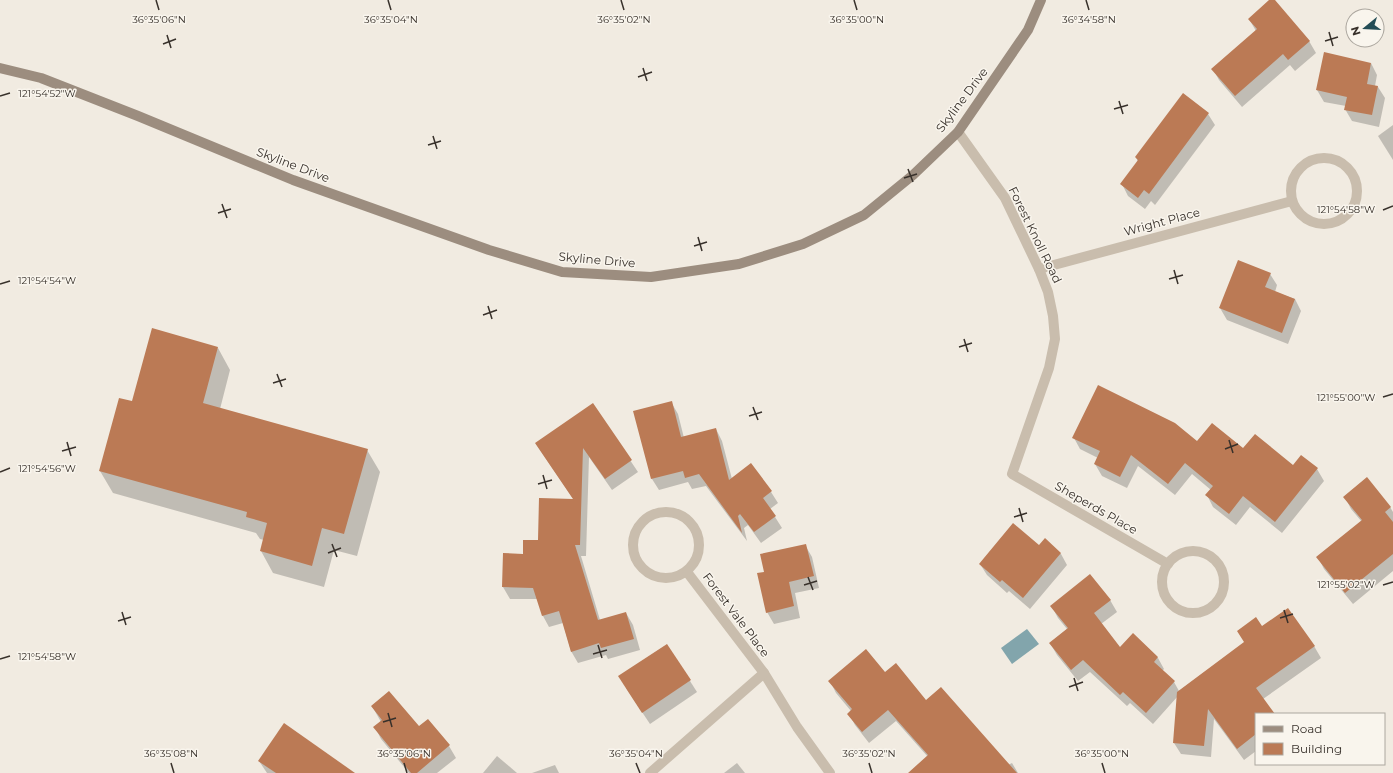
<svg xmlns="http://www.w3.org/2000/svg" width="1393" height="773" viewBox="0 0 1393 773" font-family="Montserrat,sans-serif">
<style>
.water{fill:#82a5ac}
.shadow{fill:#0003}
.building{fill:#bb7a55}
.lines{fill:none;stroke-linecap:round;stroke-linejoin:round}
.street{stroke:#c9bdad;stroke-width:10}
.secondary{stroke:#9c8d7f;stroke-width:10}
.ticks{fill:none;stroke:#38312b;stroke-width:1.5}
.labels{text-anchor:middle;stroke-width:3;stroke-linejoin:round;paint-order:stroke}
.street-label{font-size:12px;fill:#38312b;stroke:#f9f5ed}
.ticks-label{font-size:10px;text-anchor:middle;fill:#38312b;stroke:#f9f5ed;stroke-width:3;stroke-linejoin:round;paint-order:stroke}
</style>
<rect width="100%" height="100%" fill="#f1ebe1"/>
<path class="water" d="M1027 629 1039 644 1012 664 1001 648Z"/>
<g class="shadow">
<path d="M1271 0H1274L1309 41 1316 53 1295 71 1290 65 1242 107 1219 80 1213 69 1256 31 1249 19Z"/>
<path d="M1371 63 1377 75 1375 86 1378 87 1385 98 1379 127 1352 121 1345 109 1346 106 1324 102 1317 90Z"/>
<path d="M1208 114 1215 125 1155 205 1151 201 1145 209 1128 196 1122 184 1138 162 1136 157Z"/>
<path d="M1393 125V160L1378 136Z"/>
<path d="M1270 274 1277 285 1275 292 1295 299 1301 311 1288 344 1227 320 1220 308Z"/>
<path d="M218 348 230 370 220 409 367 450 380 472 357 556 334 550 324 587 273 573 261 551 264 540 260 539 256 533 113 493 100 471 132 402Z"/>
<path d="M671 402 678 414 684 438 716 429 722 441 732 479 771 492 778 503 770 509 782 528 761 543 748 525 744 528 747 541 706 486 692 489 688 482 659 490 652 479Z"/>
<path d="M593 405 638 472 612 490 589 457 586 556H581L600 620 626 613 633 625 640 650 608 659 606 655 578 663 571 651 563 623 549 627 543 616 538 599H510L503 587 524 555 539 541 574 500 536 444Z"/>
<path d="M1074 438 1197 443 1243 450 1293 466 1317 469 1324 481 1282 533 1250 507 1236 525 1213 507 1207 495 1211 490 1192 474 1175 495 1138 466 1127 488 1102 476 1095 464 1098 458 1080 449Z"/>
<path d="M1345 497 1390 507 1393 512V571L1353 604 1324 569 1318 557 1362 522 1351 509Z"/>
<path d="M1045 540 1061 554 1067 565 1030 609 1009 591 1007 593 987 575 980 564 1039 546Z"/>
<path d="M805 545 812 557 819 588 795 593 800 618 774 624 767 612Z"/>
<path d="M1110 600 1117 612 1101 624 1120 648 1133 635 1158 658 1164 669 1162 671 1174 682 1179 691 1244 643 1262 627 1314 646 1321 658 1263 699 1274 714H1256V751L1244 760 1214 719 1211 757 1181 754 1174 743 1178 696 1153 724 1130 703 1127 706 1090 672 1078 681 1057 655 1050 643 1067 629 1058 618 1052 607Z"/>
<path d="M667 645 697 692 650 724 626 688Z"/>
<path d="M885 674 926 701 1008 765 1012 763 1018 773H913L928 757 896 721 869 743 855 725 849 714 851 711 836 693 830 681Z"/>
<path d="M372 706 418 728 428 720 449 746 456 758 437 773H409L381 739 375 727 381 722Z"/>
<path d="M497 756 517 773H483Z"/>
<path d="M259 761 353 773H267Z"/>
<path d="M737 763 745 773H724Z"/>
<path d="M555 765 559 773H532Z"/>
</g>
<g class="building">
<path d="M1269 0H1275L1310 41 1288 60 1283 54 1235 96 1211 69 1257 29 1248 19Z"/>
<path d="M1324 52 1371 63 1367 84 1378 86 1372 115 1344 110 1347 97 1316 90Z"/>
<path d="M1183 93 1209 113 1149 194 1144 190 1138 198 1120 184 1138 160 1135 157Z"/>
<path d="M1238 260 1271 273 1265 287 1295 299 1282 333 1219 308Z"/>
<path d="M152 328 218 347 203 403 368 449 344 534 322 528 312 566 260 551 267 523 246 517 247 512 99 471 119 398 132 401Z"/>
<path d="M1098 385 1175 423 1197 441 1212 423 1243 448 1255 434 1293 465 1301 455 1318 468 1275 522 1243 496 1229 514 1205 495 1213 486 1185 463 1168 484 1131 455 1120 477 1094 464 1100 451 1072 438Z"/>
<path d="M672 401 681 437 716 428 729 480 751 463 772 491 763 498 776 516 754 532 740 514 738 516 742 533 699 474 685 478 683 471 651 479 633 411Z"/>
<path d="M593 403 632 460 605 479 583 448 580 545H575L598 620 626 612 634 639 601 648 599 643 571 652 559 611 542 616 533 588 502 587 503 553 523 554V540H538L539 498 573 499 535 443Z"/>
<path d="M1367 477 1391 507 1385 512 1393 522V554L1345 593 1316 557 1362 520 1343 497Z"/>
<path d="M1013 523 1039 545 1045 538 1061 553 1023 598 1002 580 1000 582 979 564Z"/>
<path d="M806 544 814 576 789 582 794 606 766 613 757 573 764 572 760 554Z"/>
<path d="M1090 574 1111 600 1094 613 1120 647 1133 633 1158 657 1154 662 1175 681 1146 713 1123 692 1120 695 1083 660 1071 670 1049 643 1068 628 1050 606Z"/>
<path d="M1288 608 1315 646 1256 688 1275 714H1256V734L1237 749 1208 709 1204 746 1173 743 1177 692 1244 642 1237 631 1256 617 1262 626Z"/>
<path d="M667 644 691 680 642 713 618 676Z"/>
<path d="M866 649 885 672 896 663 926 700 941 687 1017 773H908L928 755 888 710 862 732 847 714 852 709 828 681Z"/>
<path d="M389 691 419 726 428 719 450 745 417 773H411L373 727 382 720 371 706Z"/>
<path d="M284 723 355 773H276L258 761Z"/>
</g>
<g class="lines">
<g class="street">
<path d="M958 132 1005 198 1039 269 1048 292 1053 316 1055 339 1049 368 1012 474 1168 564"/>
<circle cx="1324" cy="191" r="33"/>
<path d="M1039 269 1292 201"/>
<circle cx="666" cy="545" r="33"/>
<circle cx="1193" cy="582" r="31"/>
<path d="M687 572 764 673 797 727 830 773"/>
<path d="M650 773 764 673"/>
</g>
<path class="secondary" d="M0 68 41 78 138 116 293 180 489 250 562 272 651 277 739 264 803 244 864 215 913 175 958 132 1028 30 1041 0"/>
</g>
<path class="ticks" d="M156 0 159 10M388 0 391 10M621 0 624 10M854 0 857 10M1086 0 1089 10M1329 32 1333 46M167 35 171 48M1325 41 1338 37M163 44 176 39M643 68 647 81M638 77 652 72M0 96 10 93M1119 101 1123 114M1114 109 1128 105M433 136 437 149M428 145 441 141M908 169 913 182M904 178 917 174M222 204 227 218M1383 210 1393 206M218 213 231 209M698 237 702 251M694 246 707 242M1174 270 1178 284M1169 279 1183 275M0 284 10 281M488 306 492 319M483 315 497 310M964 339 968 352M959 347 972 343M277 374 282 387M273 383 286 379M1383 397 1393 394M753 407 758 420M749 416 762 412M1229 440 1233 453M67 442 71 456M1225 449 1238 444M62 451 76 447M0 472 10 468M543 475 547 489M538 484 552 480M1019 508 1023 522M1014 517 1027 513M332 544 337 557M328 553 341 548M808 577 813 590M804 585 817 581M1383 585 1393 582M1284 610 1288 623M122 612 126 625M1280 618 1293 614M118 621 131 617M598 645 602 658M593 654 607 650M0 659 10 656M1074 678 1078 691M1069 687 1083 682M388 713 392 727M383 722 396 718M171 763 174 773M404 763 407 773M636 763 640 773M869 763 872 773M1102 763 1105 773"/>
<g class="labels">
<g class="street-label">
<text transform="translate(962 100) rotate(-53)" y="4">Skyline Drive</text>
<text transform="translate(293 165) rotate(21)" y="4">Skyline Drive</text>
<text transform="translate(1162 222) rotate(-15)" y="4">Wright Place</text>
<text transform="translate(1035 235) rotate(64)" y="4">Forest Knoll Road</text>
<text transform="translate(597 260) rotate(5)" y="4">Skyline Drive</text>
<text transform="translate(1096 508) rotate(30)" y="4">Sheperds Place</text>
<text transform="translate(736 615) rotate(53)" y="4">Forest Vale Place</text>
</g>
</g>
<g class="ticks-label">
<text x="159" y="23">36°35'06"N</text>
<text x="391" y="23">36°35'04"N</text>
<text x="624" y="23">36°35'02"N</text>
<text x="857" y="23">36°35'00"N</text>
<text x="1089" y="23">36°34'58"N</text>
<text x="47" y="97">121°54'52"W</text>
<text x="1346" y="213">121°54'58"W</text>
<text x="47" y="284">121°54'54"W</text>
<text x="1346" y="401">121°55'00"W</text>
<text x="47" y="472">121°54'56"W</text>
<text x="1346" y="588">121°55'02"W</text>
<text x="47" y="660">121°54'58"W</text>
<text x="171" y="757">36°35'08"N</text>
<text x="404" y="757">36°35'06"N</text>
<text x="636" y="757">36°35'04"N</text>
<text x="869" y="757">36°35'02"N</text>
<text x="1102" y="757">36°35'00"N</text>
</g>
<rect x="1255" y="713" width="130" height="52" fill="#f9f5ed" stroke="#aca79f"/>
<rect x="1263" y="726" width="20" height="6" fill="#9c8d7f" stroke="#aca79f"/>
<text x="1291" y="733" font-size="12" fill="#38312b">Road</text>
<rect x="1263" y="743" width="20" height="12" fill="#bb7a55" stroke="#aca79f"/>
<text x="1291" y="753" font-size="12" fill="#38312b">Building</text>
<g transform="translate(1365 28) rotate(252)"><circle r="19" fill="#f9f5ed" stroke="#aca79f"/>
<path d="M0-3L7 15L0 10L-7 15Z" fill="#244d56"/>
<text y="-6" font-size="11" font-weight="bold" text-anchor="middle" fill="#38312b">N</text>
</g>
</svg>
